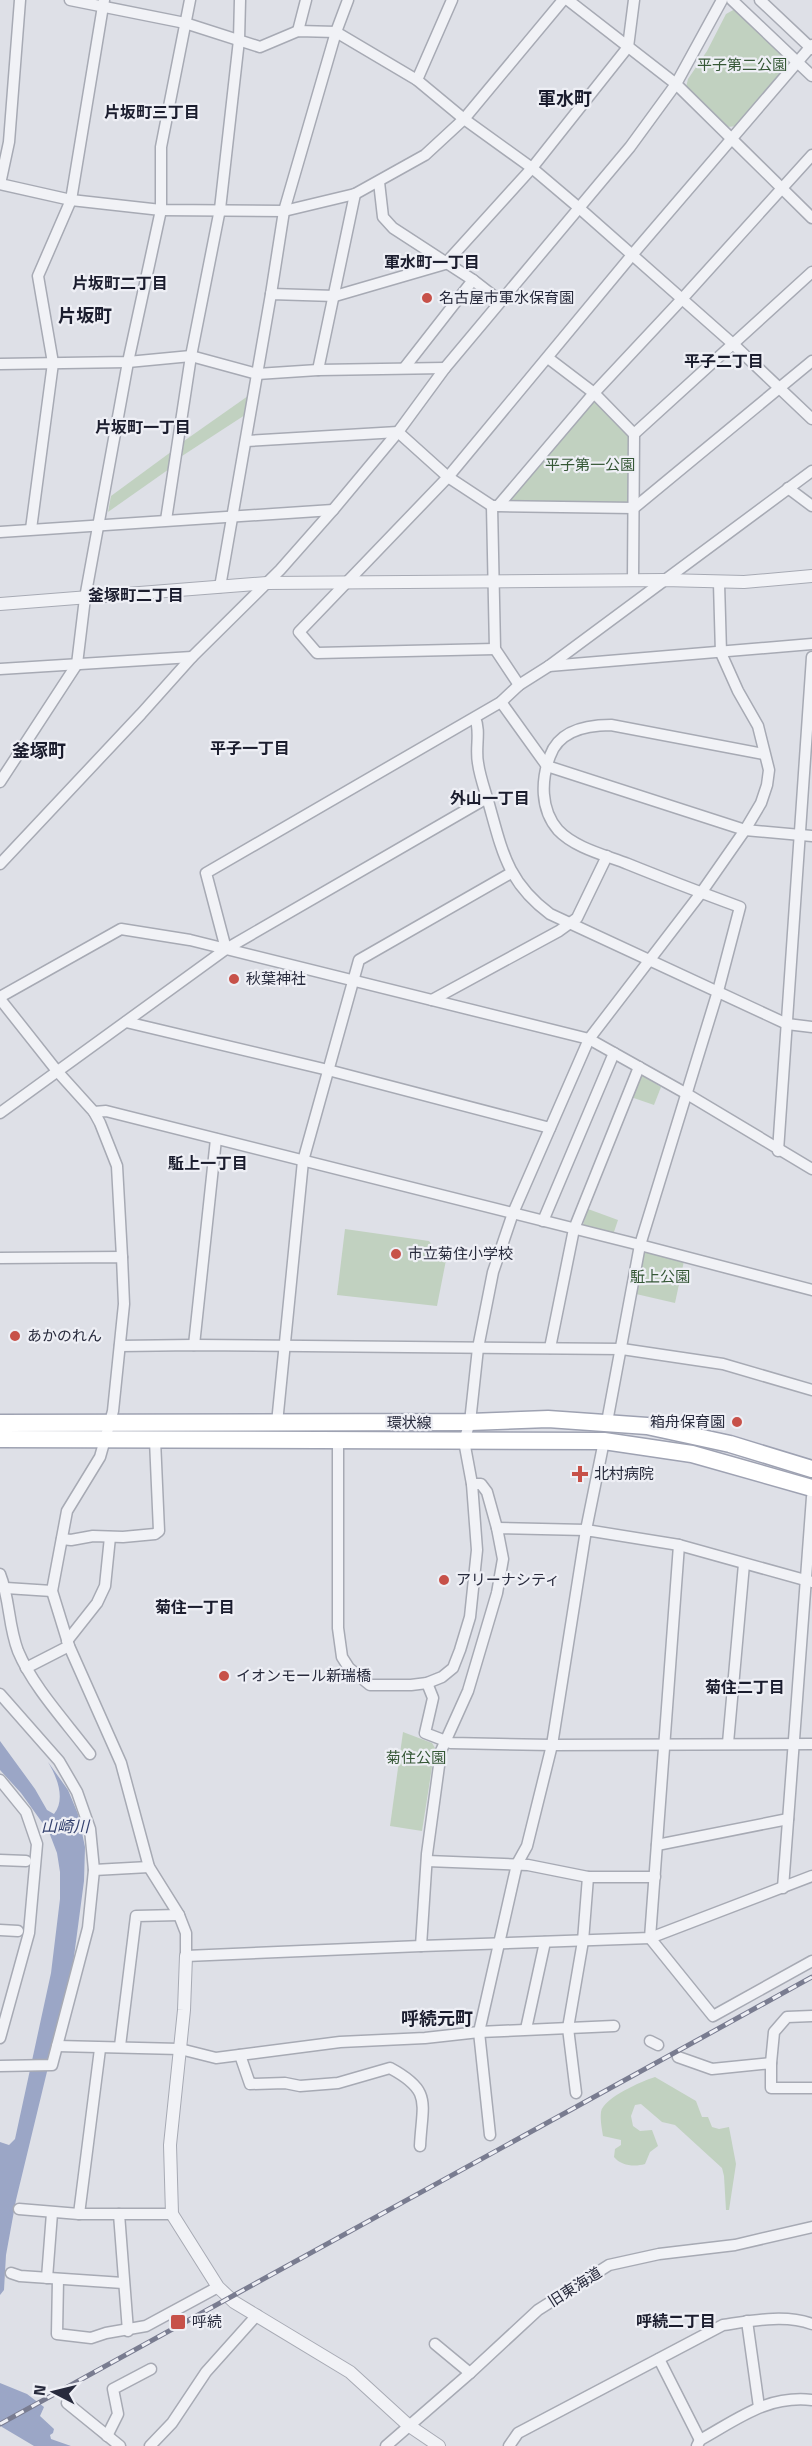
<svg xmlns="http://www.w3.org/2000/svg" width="812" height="2446" viewBox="0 0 812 2446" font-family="'Titillium Web','Noto Sans JP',sans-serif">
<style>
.green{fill:#c1d1c0}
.water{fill:#9ba6c6}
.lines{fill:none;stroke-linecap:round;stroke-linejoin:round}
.minor-casing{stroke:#a7aab4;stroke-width:13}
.tertiary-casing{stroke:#a7aab4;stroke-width:14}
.primary-casing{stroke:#9ea2b2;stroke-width:19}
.minor{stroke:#f1f2f6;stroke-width:10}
.tertiary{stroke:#f1f2f6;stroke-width:12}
.primary{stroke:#fff;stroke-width:16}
.rail-casing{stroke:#797c90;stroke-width:5}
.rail{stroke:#eeeff5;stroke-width:3;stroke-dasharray:9;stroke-linecap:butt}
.poi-dot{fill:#c75149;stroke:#eeeff5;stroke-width:2}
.labels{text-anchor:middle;stroke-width:4.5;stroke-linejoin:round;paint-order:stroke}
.park-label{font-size:15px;fill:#365837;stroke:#eeeff5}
.poi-label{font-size:15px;fill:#282b3d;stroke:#eeeff5;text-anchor:start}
.street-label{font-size:15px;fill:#282b3d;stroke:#eeeff5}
.neighbourhood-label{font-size:16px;font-weight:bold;fill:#1b1d2e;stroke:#eeeff5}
.water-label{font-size:16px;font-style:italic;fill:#35426f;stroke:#eeeff5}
.quarter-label{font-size:18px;font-weight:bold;fill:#1b1d2e;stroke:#eeeff5}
</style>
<rect width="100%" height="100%" fill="#dee0e7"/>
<g class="green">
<path d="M735 9 792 59 791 67 738 126 727 127 686 87 688 79 707 51 726 14Z"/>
<path d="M248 396 245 415 182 456 184 441Z"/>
<path d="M593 396 632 436 631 507 501 506Z"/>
<path d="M175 449 172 467 108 512 111 496Z"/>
<path d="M636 1072 661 1087 654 1105 628 1096Z"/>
<path d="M588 1209 618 1220 613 1235 582 1228Z"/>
<path d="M345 1229 429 1241 434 1247 448 1250 437 1306 337 1295Z"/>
<path d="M644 1250 684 1261 675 1303 636 1294Z"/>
<path d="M403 1732 432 1743 435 1748 422 1831 390 1826Z"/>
<path d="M655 2077 696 2101 702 2117H708L712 2127 719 2129 729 2127 736 2164 729 2210H726L724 2176 722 2168 675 2125 662 2122 641 2104 635 2105 631 2116 633 2126 640 2131 652 2130 658 2146 650 2152 645 2164C635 2167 621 2166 614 2157L615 2149 621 2145V2140L603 2136C602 2129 600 2120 601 2112 603 2098 642 2081 655 2077Z"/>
</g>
<g class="water">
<path d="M0 1741 35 1789 47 1810 54 1814C66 1799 57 1777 48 1762L68 1790 78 1814 85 1847 84 1881 73 1964 16 2200 6 2255 4 2290 0 2295V2142L9 2145 15 2139 51 1973 60 1899V1872L57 1853 49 1832 21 1793 0 1770Z"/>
<path d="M0 2383 27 2394 44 2407 40 2416 54 2429 53 2433 50 2435 51 2439 71 2446H34L2 2427 0 2425Z"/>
</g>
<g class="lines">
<defs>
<g id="minor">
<path d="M20 0 9 142 0 184 71 200 161 210 284 211 355 194 425 155 464 119 563 0"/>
<path d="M70 0 185 23 260 47 298 31 336 32 417 80 464 119 532 168 578 207 733 344 812 419"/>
<path d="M568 0 676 84 812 218"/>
<path d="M732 0 812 76"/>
<path d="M760 0 812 49"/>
<path d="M298 31 306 0"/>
<path d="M417 80 452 0"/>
<path d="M379 182 383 217 393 228 473 280 500 301"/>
<path d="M271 294 284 211 336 32 348 0"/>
<path d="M548 358 594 393 634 434 633 580"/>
<path d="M0 364 128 362 191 356 257 374 318 370 445 368"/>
<path d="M405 367 473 280"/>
<path d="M318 370 355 194"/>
<path d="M634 434 812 272"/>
<path d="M246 441 398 432 448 477 492 506"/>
<path d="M788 488 812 506"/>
<path d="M492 506H498L594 393 682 299 812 155"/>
<path d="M492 506 495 649 519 685"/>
<path d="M498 506 634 508 812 361"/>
<path d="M166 520 191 356 220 209 239 40 240 0"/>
<path d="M31 529 53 363 38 276 71 200 104 0"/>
<path d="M0 532 333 510"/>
<path d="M220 587 271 294 335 296 445 264 532 168 628 47 634 0"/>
<path d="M495 649 317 653 299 632 448 477 632 255 812 45"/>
<path d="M549 666 812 644"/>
<path d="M0 669 192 657"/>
<path d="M501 702 547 766 745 830 812 836"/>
<path d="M475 718C481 731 475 748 478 763 480 778 486 793 490 808 503 855 509 883 550 914L787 1024 812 1027"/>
<path d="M0 782 77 664 85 598 128 362 161 210V147L190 0"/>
<path d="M0 864 141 714 192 657 280 570 333 510 398 432 445 368 630 147 676 84 722 0"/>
<path d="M226 949 487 798"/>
<path d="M0 997 121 929 190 940 589 1039 687 1094 812 1169"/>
<path d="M0 999 57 1071 94 1112 100 1123 117 1166 122 1257"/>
<path d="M432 1000 559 931 577 918 607 856"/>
<path d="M126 1022 328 1070 550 1128"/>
<path d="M94 1112 106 1111 640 1245 812 1290"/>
<path d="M0 1113 226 949 206 873 501 702 519 685 549 666 812 471"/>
<path d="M778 1151 812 657"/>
<path d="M543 1221 614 1053"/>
<path d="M0 1258 122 1257 124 1304 113 1411 100 1457 67 1511 52 1591 69 1646 121 1763 149 1867 179 1915 186 1933V1956L421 1946 427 1854 441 1751 468 1691 497 1593 503 1559 497 1528 586 1530 604 1441"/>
<path d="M194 1345 216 1139"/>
<path d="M120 1346 194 1345 622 1349 723 1364 812 1390"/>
<path d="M550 1348 574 1229 639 1067"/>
<path d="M607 1422 640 1245 718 991 740 907C702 893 665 879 628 864 605 855 575 848 558 830 540 809 541 780 550 756 559 730 587 725 611 725L764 754"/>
<path d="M277 1423 303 1161 359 960 511 873"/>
<path d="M338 1441V1628L342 1657 349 1668 370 1685H411L427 1683 442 1677 453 1668 460 1650 470 1617 477 1550 472 1484 464 1441 470 1422 478 1348 493 1272 513 1213 589 1039 701 893 745 830 761 803 767 785 769 770 758 726 738 691 721 653 719 583"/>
<path d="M472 1484H481L487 1492 497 1528"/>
<path d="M62 1539 71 1540 93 1536 123 1537 155 1534 159 1531 155 1440"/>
<path d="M679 1545 650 1938 713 2016 812 1961"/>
<path d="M0 1574C10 1599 8 1625 18 1651 33 1687 66 1722 90 1754"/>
<path d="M6 1588 52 1591"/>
<path d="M67 1641 97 1603 105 1586 110 1537"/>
<path d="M26 1668 69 1646"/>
<path d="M427 1683 433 1698 425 1733 451 1743 552 1745 812 1744"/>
<path d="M0 1694 59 1761 77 1792 90 1829 94 1870 88 1928 52 2065 0 2066"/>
<path d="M728 1743 744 1564"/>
<path d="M0 1780 26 1812 37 1844 29 1933 0 2038"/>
<path d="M657 1845 788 1819"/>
<path d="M0 1860 26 1861"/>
<path d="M427 1861 528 1865 588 1877H655"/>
<path d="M94 1870 149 1867"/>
<path d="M783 1888 812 1497"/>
<path d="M0 1930 18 1931"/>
<path d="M421 1946 650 1938 812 1876"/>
<path d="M526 2029 545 1942"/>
<path d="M650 2041 658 2045"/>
<path d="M57 2046 180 2049 216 2058 340 2042 425 2038 479 2032 614 2026"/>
<path d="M120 2046 136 1916 179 1915"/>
<path d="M240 2055 250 2084 285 2083 300 2086 338 2083 390 2068C433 2091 422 2103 420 2146"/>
<path d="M678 2057 712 2069 771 2063V2088H812"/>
<path d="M771 2063 774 2032 787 2017 812 2016"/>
<path d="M576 2093 568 2028 583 1941 588 1877"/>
<path d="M490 2135 479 2032 517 1864 527 1846 552 1745 586 1530 679 1545 812 1582"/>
<path d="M19 2209 79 2214H172"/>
<path d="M79 2214 100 2049"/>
<path d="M119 2214 128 2331"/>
<path d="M11 2273 20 2276 123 2283"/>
<path d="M47 2278 52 2213"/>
<path d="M58 2279 57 2334 91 2338 106 2333 146 2326 218 2287"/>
<path d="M747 2321 759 2407"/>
<path d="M435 2344 470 2373"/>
<path d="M659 2359 700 2440"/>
<path d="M67 2403 120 2446"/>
<path d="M107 2436 118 2414 113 2389 151 2369"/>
<path d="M150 2446 172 2423 206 2372 257 2315"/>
<path d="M386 2446 470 2373 538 2310 609 2265 659 2254 735 2245 812 2227"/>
<path d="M509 2446 518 2433 723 2325C751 2321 785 2314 812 2324"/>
<path d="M697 2446 700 2440C738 2419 767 2395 812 2400"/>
</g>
<g id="tertiary">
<path d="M0 604 267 583 664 580 744 582 812 576"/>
<path d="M186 1956 184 2010 170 2145 172 2214 218 2287 234 2302 350 2372 408 2425 439 2446"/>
</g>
<g id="primary">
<path d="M0 1423 470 1422 548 1419 647 1426 730 1444 812 1469"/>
<path d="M0 1439 604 1441 692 1454 812 1488"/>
</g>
</defs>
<use href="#minor" class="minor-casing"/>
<use href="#tertiary" class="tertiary-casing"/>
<use href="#primary" class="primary-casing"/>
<use href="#minor" class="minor"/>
<use href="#tertiary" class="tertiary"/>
<use href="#primary" class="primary"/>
<defs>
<path id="rail" d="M0 2424 812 1977"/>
</defs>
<use href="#rail" class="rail-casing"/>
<use href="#rail" class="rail"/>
</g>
<g class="poi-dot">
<circle cx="427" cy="298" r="6"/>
<circle cx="234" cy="979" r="6"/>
<circle cx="396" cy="1254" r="6"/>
<circle cx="15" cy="1336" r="6"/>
<circle cx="737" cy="1422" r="6"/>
<path d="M577 1465h6v6h6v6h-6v6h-6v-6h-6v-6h6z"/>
<circle cx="444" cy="1580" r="6"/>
<circle cx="224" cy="1676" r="6"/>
<rect x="170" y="2314" width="16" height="16" rx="3"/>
</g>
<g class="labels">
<g class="park-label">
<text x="742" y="70">平子第二公園</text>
<text x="590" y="470">平子第一公園</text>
<text x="660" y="1282">駈上公園</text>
<text x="416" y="1763">菊住公園</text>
</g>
<g class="poi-label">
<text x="439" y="303">名古屋市軍水保育園</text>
<text x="246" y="984">秋葉神社</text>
<text x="408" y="1259">市立菊住小学校</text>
<text x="27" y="1341">あかのれん</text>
<text x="725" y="1427" text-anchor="end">箱舟保育園</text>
<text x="594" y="1479">北村病院</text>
<text x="456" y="1585">アリーナシティ</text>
<text x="236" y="1681">イオンモール新瑞橋</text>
<text x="192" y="2327">呼続</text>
</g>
<g class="street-label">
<text x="409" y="1428">環状線</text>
<text transform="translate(575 2287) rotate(-32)" y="5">旧東海道</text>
</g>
<g class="neighbourhood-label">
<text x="152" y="118">片坂町三丁目</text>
<text x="432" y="268">軍水町一丁目</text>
<text x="120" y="289">片坂町二丁目</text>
<text x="724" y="367">平子二丁目</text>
<text x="143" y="433">片坂町一丁目</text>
<text x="136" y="601">釜塚町二丁目</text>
<text x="250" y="754">平子一丁目</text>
<text x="490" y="804">外山一丁目</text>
<text x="208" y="1169">駈上一丁目</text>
<text x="195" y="1613">菊住一丁目</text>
<text x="745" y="1693">菊住二丁目</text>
<text x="676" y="2327">呼続二丁目</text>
</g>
<g class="water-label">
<text x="65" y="1832">山崎川</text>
</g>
<g class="quarter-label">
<text x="565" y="105">軍水町</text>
<text x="85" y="322">片坂町</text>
<text x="39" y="757">釜塚町</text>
<text x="437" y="2025">呼続元町</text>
</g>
</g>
<g transform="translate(54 2392) rotate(277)" stroke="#eeeff5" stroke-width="4.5" paint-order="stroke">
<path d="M0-4.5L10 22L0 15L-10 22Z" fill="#282b3d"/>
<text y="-9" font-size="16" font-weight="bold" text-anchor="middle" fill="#282b3d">N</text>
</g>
</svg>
